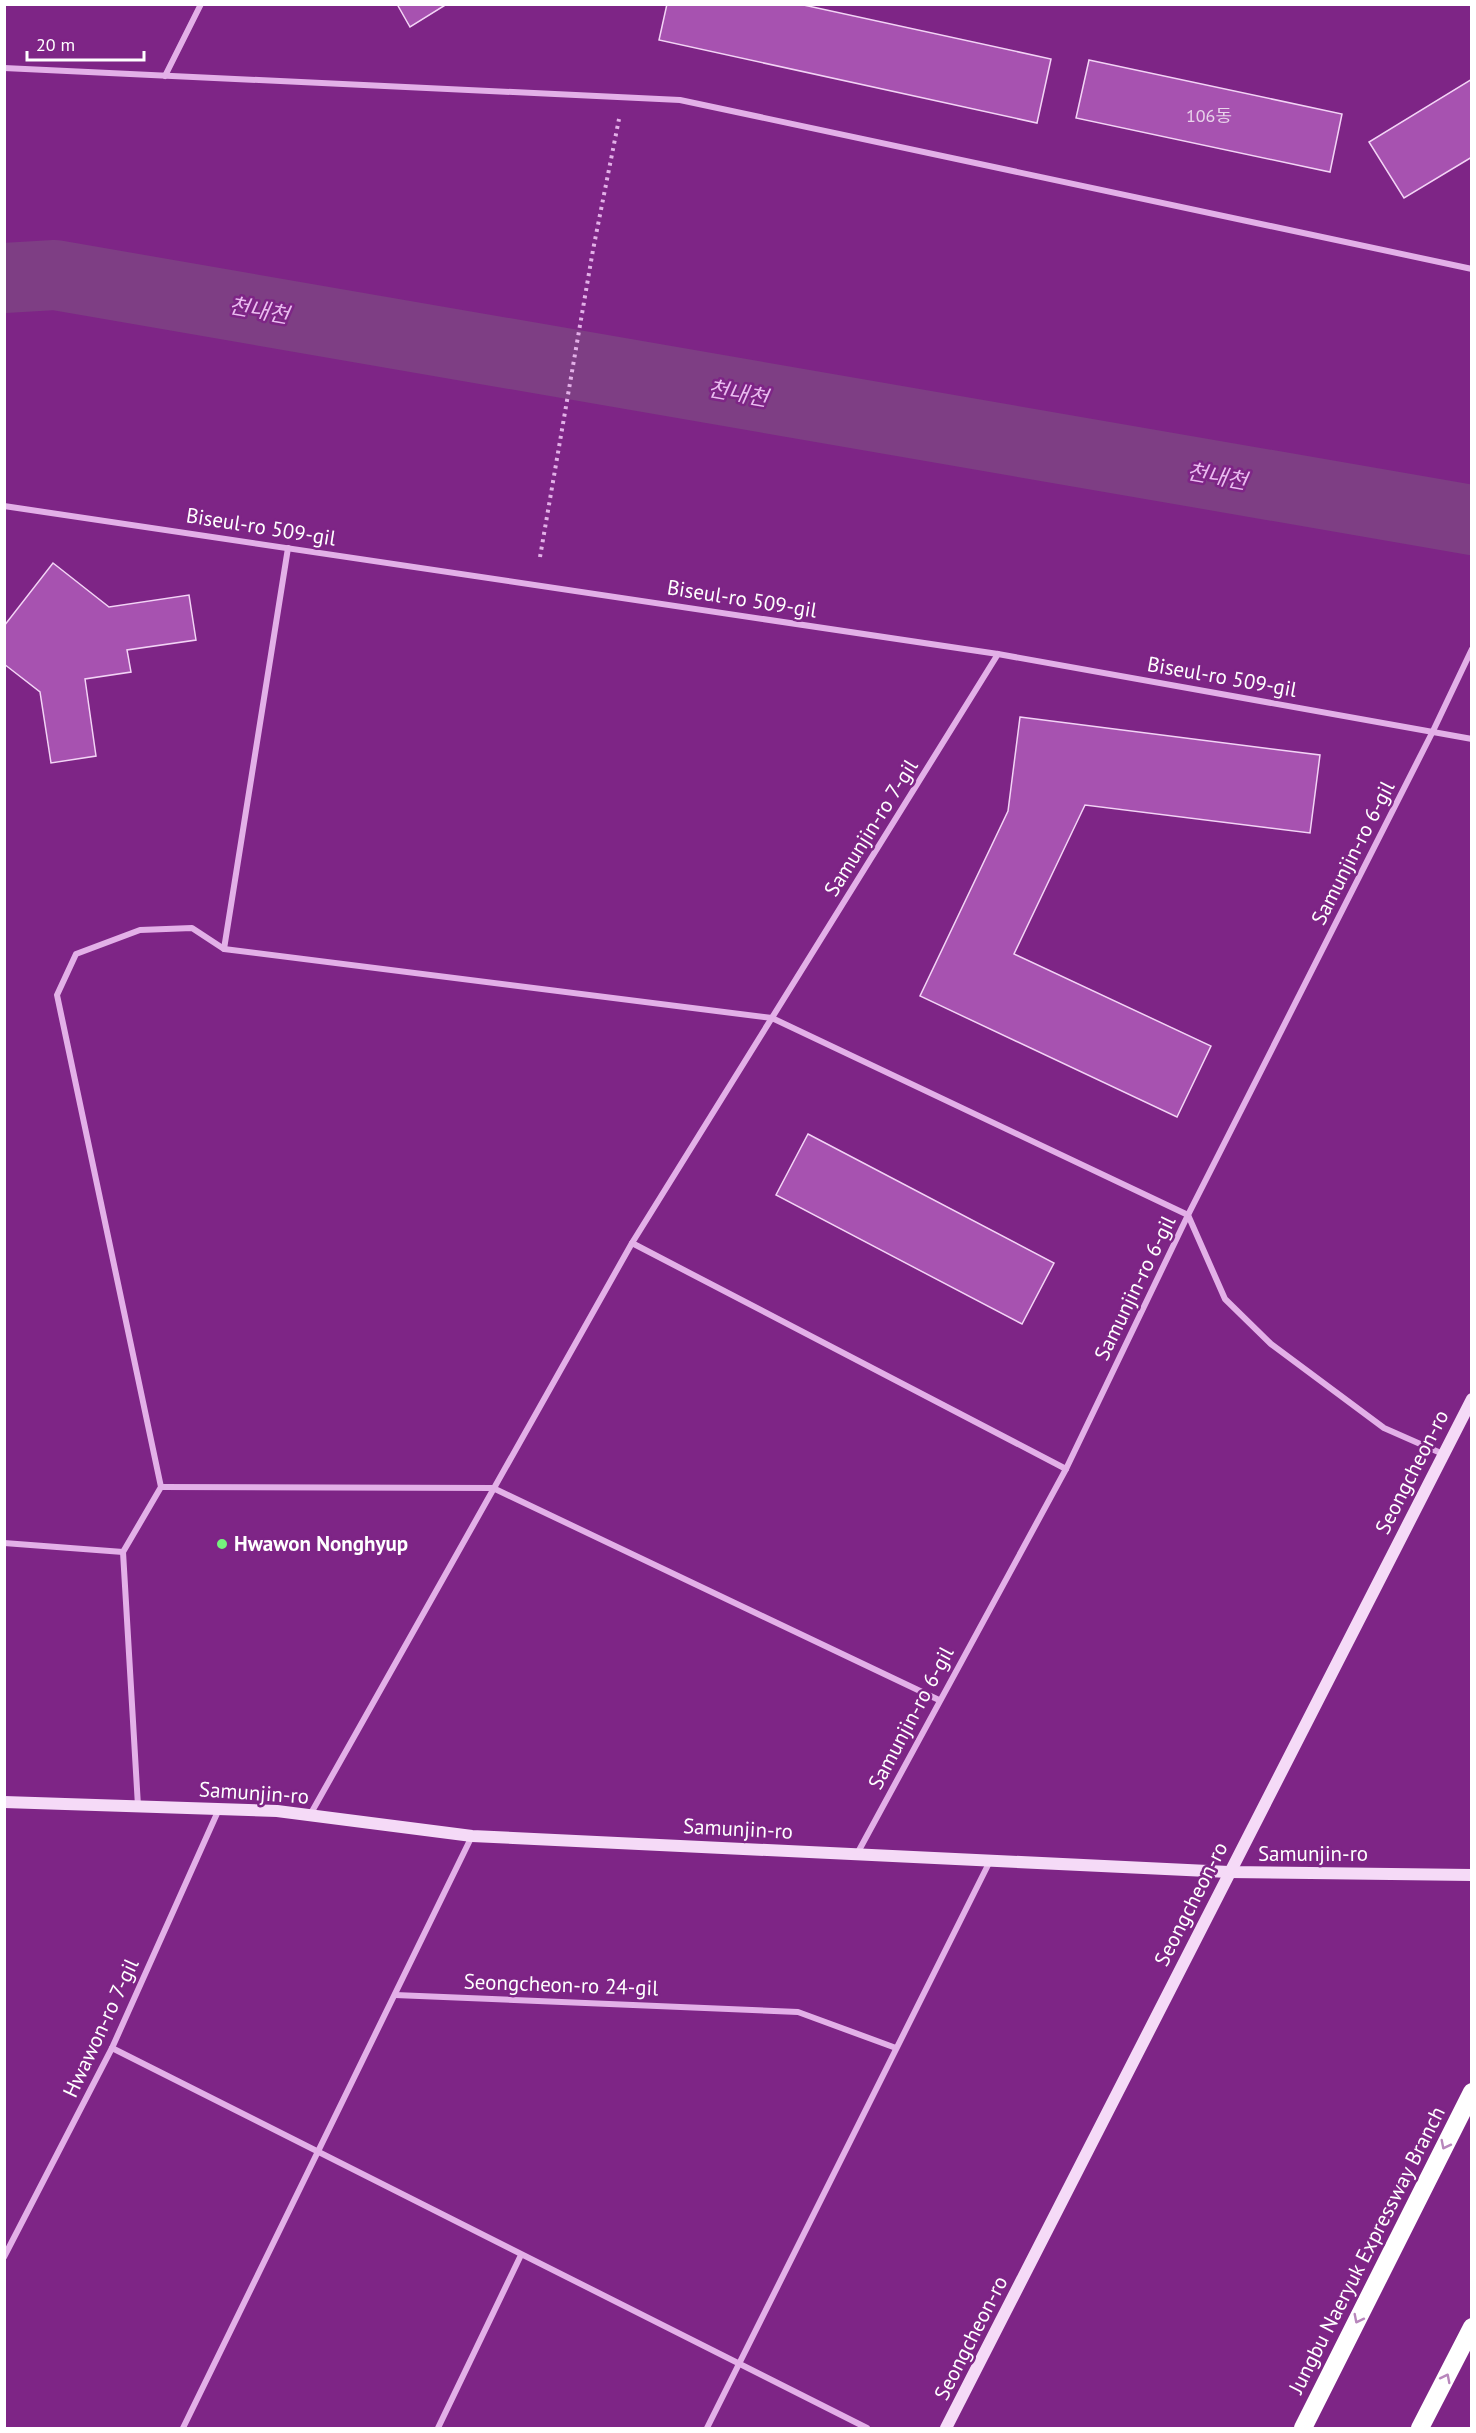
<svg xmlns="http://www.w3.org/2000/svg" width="1476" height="2433" viewBox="0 0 1476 2433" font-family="'PT Sans','Noto Sans KR',sans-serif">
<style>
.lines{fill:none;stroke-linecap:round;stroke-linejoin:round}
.river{stroke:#7e3e84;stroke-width:70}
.building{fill:#a752b0;stroke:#f3d4f6;stroke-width:1.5}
.path{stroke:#e3b0e8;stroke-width:4;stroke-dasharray:3 4.5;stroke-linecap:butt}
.street{stroke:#e3b0e8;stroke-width:6}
.secondary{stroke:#f5daf7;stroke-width:12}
.highway{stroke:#fff;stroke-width:18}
.oneway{stroke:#b887bc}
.poi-dot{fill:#75f27d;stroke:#7e2586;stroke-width:2}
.labels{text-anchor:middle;stroke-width:5;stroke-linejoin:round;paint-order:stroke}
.number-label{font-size:18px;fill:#e9d4eb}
.street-label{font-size:21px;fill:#fff;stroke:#7e2586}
.poi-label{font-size:21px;font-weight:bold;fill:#fff;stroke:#7e2586;text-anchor:start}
.water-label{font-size:22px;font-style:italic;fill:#eabcf0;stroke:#7e2586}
</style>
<rect width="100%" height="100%" fill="#7e2586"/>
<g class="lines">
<path class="river" d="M4 278 55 275 1472 520"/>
</g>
<g class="building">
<path d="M397 4H447L410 27Z"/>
<path d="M667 4H799L1051 59 1037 123 659 40Z"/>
<path d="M1089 60 1342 114 1330 172 1076 118Z"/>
<path d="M1472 79V157L1404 198 1369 142Z"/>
<path d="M53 563 109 607 189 595 196 640 127 650 131 672 85 679 96 756 51 763 40 692 4 664V626Z"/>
<path d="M1020 717 1320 755 1310 833 1085 805 1014 954 1211 1046 1177 1117 920 996 1008 811Z"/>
<path d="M808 1134 1054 1263 1022 1324 776 1195Z"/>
</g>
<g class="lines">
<path class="path" d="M540 557 593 250 619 119"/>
<g class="street">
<path d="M4 68 680 100 1472 269"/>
<path d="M165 76 201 4"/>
<path d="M4 506 998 654 1472 739"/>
<path d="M998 654 632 1243 1066 1469"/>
<path d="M224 949 288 548"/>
<path d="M161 1487 493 1488 939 1700"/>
<path d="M4 1543 123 1552"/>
<path d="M138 1806 123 1552 161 1487 57 995 76 954 140 930 192 928 224 949 772 1018 1188 1215 1225 1299 1271 1344 1384 1428 1443 1454"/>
<path d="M310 1815 632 1243"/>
<path d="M857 1854 1066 1469 1188 1215 1433 731 1472 649"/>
<path d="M395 1995 798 2012 896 2048"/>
<path d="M112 2048 867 2428"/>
<path d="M4 2257 112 2048 219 1809"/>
<path d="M183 2428 472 1836"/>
<path d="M438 2428 521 2255"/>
<path d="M707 2428 990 1861"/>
</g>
<g class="secondary">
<path d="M4 1802 277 1811 472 1836 1229 1872 1472 1875"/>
<path d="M946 2428 1472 1399"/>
</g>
<g class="highway">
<path d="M1303 2428 1472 2092"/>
<path d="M1420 2428 1472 2327"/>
</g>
</g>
<defs><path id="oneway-chevron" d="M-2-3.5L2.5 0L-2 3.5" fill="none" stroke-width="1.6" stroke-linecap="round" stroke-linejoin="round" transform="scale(1.5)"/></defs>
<g class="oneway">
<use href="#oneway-chevron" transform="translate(1445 2145) rotate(117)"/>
<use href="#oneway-chevron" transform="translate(1358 2319) rotate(117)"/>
<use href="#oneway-chevron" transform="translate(1446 2378) rotate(-63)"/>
</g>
<circle class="poi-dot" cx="222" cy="1544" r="6"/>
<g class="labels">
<g class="number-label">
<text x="1209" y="122">106동</text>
</g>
<g class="street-label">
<text transform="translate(261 527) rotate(9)" y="7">Biseul-ro 509-gil</text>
<text transform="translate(742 599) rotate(9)" y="7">Biseul-ro 509-gil</text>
<text transform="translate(1222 677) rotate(10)" y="7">Biseul-ro 509-gil</text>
<text transform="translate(871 828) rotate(-58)" y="7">Samunjin-ro 7-gil</text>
<text transform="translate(1353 853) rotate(-63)" y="7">Samunjin-ro 6-gil</text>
<text transform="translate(1135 1288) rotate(-64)" y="7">Samunjin-ro 6-gil</text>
<text transform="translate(1412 1472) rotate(-63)" y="7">Seongcheon-ro</text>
<text transform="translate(911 1718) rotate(-62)" y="7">Samunjin-ro 6-gil</text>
<text transform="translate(254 1793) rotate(4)" y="7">Samunjin-ro</text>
<text transform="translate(738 1829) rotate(3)" y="7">Samunjin-ro</text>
<text x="1313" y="1861">Samunjin-ro</text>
<text transform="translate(1191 1904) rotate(-63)" y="7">Seongcheon-ro</text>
<text transform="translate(561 1985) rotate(2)" y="7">Seongcheon-ro 24-gil</text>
<text transform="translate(101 2028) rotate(-65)" y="7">Hwawon-ro 7-gil</text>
<text transform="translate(1367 2250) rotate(-63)" y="7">Jungbu Naeryuk Expressway Branch</text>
<text transform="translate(971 2338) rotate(-63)" y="7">Seongcheon-ro</text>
</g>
<g class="poi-label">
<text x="234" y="1551">Hwawon Nonghyup</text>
</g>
<g class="water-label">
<text transform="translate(259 310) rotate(10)" y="8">천내천</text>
<text transform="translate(738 393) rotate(10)" y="8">천내천</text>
<text transform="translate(1217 476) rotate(10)" y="8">천내천</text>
</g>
</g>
<rect width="1476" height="2433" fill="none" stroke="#ffffff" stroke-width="12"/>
<path d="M27 51v9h117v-9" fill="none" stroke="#ffffff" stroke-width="3"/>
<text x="36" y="51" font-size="18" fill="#ffffff" stroke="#7e2586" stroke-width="4.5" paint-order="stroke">20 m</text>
</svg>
